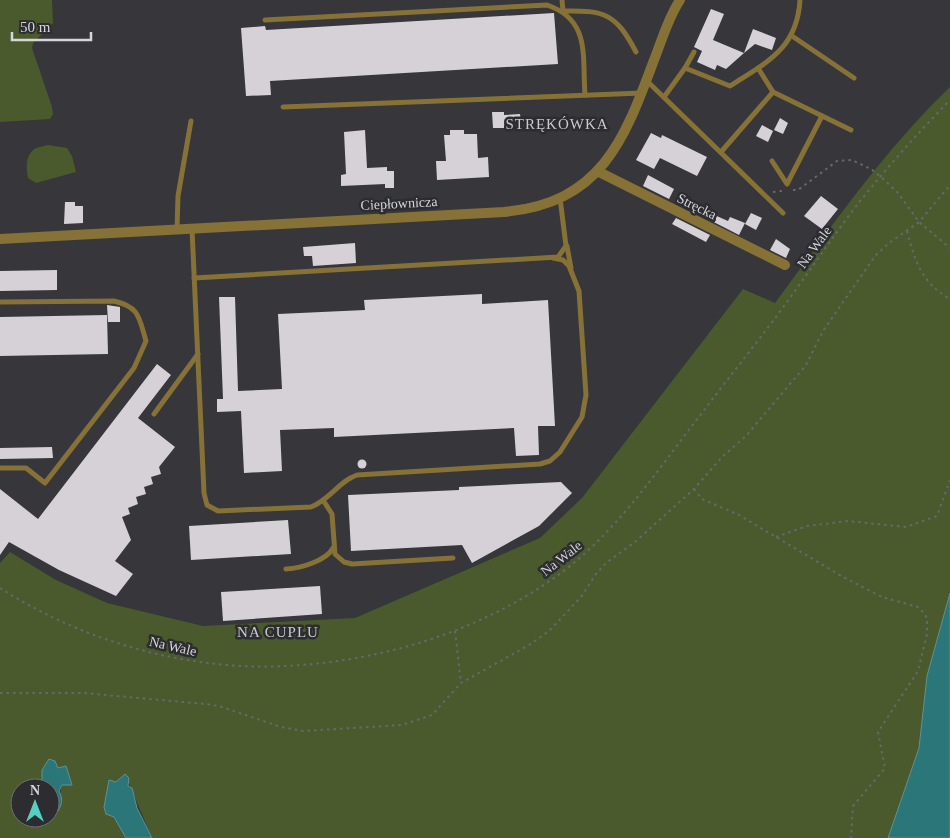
<svg xmlns="http://www.w3.org/2000/svg" width="950" height="838" viewBox="0 0 950 838" font-family="Georgia,serif">
<style>
.green{fill:#4a5a2c;fill-rule:evenodd}
.water{fill:#2b7678;stroke:#5e9395}
.building{fill:#d5d1d7}
.lines{fill:none;stroke-linecap:round;stroke-linejoin:round}
.path{stroke:#67686c;stroke-width:2;stroke-dasharray:2.5 4;stroke-linecap:butt}
.service{stroke:#867137;stroke-width:5}
.minor{stroke:#867137;stroke-width:10}
.labels{text-anchor:middle;stroke-width:5;stroke-linejoin:round;paint-order:stroke}
.street-label{font-size:14px;fill:#d5d6d9;stroke:#2c2c31}
.neighbourhood-label{font-size:15px;letter-spacing:1px;fill:#c9c9d0;stroke:#2c2c31}
</style>
<rect width="100%" height="100%" fill="#36363b"/>
<g class="green">
<path d="M0 0H52L53 23 33 43 32 48 52 107 53 114 50 119 0 122Z"/>
<path d="M950 87V593L927 676 919 748 888 838H152L125 774 116 782 109 781 107 796 114 816 126 838H0V563L10 552 56 580 107 603 203 626 355 618 540 538 582 498 743 289 775 303C830 229 883 151 950 87ZM70 777 72 785H62L57 811 50 807V818H20V788H33L42 779Z"/>
<path d="M48 145 67 148 72 156 76 172 36 183 28 178C26 166 25 155 36 148Z"/>
</g>
<g class="water">
<path d="M950 593V838H888L919 748 927 676Z"/>
<path d="M49 759 55 761 58 768 66 766 72 785H62L59 791C63 799 62 804 58 811L50 807V788H33L42 779V770Z"/>
<path d="M125 774 129 778 128 786 132 788 137 808 152 838H126L114 817 106 814 104 807 109 780 116 782Z"/>
</g>
<g class="building">
<path d="M711 9 724 14 713 40 744 53 726 69 717 65 715 70 697 62 702 51 694 47Z"/>
<path d="M554 13 558 64 270 81 271 95 246 96 241 28 265 26 266 30Z"/>
<path d="M753 29 776 38 772 50 755 44 744 53Z"/>
<path d="M492 112H504V115L520 114 521 122 504 123 505 128H493Z"/>
<path d="M780 118 788 123 783 134 774 130Z"/>
<path d="M762 125 773 131 768 142 756 136Z"/>
<path d="M365 130 367 168 387 167V171H394V188H385V184L341 186V175L346 174 344 132Z"/>
<path d="M450 130H464V134H477L478 158 488 157 489 177 437 180 436 161H446L444 135H450Z"/>
<path d="M651 133 661 138 662 135 707 157 697 176 660 158 654 169 636 160Z"/>
<path d="M648 175 674 189 669 199 643 186Z"/>
<path d="M821 196 838 209 822 229 804 216Z"/>
<path d="M65 202H75V206H83V223L64 224Z"/>
<path d="M703 210 728 221 730 217 745 223 739 235 700 215Z"/>
<path d="M751 213 762 218 756 230 745 224Z"/>
<path d="M676 218 710 235 706 242 672 224Z"/>
<path d="M776 239 790 249 786 258 770 250Z"/>
<path d="M355 243 356 263 313 266 312 256H304L303 247Z"/>
<path d="M57 270V290L0 291V271Z"/>
<path d="M482 294V304L548 300 555 426H538L539 455 516 456 514 428 334 437V428L280 430 282 471 244 473 241 411 217 412V399H223L219 297H235L238 391 282 389 278 314 365 310 364 300Z"/>
<path d="M107 305 120 307V322H108Z"/>
<path d="M107 315 108 354 0 356V317Z"/>
<path d="M157 364 171 375 138 418 175 447 159 467 161 474 151 477 153 484 144 487 146 494 136 497 138 504 128 508 130 514 122 517 131 540 115 561 133 574 116 596 59 570 9 542 0 555V489L38 519Z"/>
<path d="M52 447 53 458 0 459V448Z"/>
<circle cx="362" cy="464" r="4.5"/>
<path d="M561 482 572 493 539 526 472 563 462 545 351 551 348 495 459 490V487Z"/>
<path d="M288 520 291 554 191 560 189 526Z"/>
<path d="M320 586 322 614 223 621 221 592Z"/>
</g>
<g class="lines">
<g class="path">
<path d="M793 190H798L837 161 852 160 871 169 881 177 898 193 919 222 950 248"/>
<path d="M773 192 783 191"/>
<path d="M907 231C915 262 922 283 950 299"/>
<path d="M694 489 702 499 739 515 843 577 882 597 918 607 923 612 927 618V634L918 671 878 732 885 768 853 806 851 838"/>
<path d="M776 537 807 526 848 521 906 527 937 516 950 480"/>
<path d="M0 588C87 644 198 674 301 665 393 658 486 628 561 573 620 529 660 466 705 409 729 377 755 345 779 313 803 280 826 247 850 214 881 174 915 136 950 100"/>
<path d="M455 631 461 683"/>
<path d="M0 693H84L205 704 219 706 281 727 303 731 402 725 432 715 461 683 529 645 549 631 581 597 596 574 606 563 635 542 694 489 722 457 746 436 806 365 823 331 875 256 889 243 919 222 950 185"/>
</g>
<g class="service">
<path d="M562 0 563 11C605 10 616 14 636 52"/>
<path d="M265 20 547 5C591 20 582 56 585 95"/>
<path d="M792 36 854 78"/>
<path d="M685 68 694 52"/>
<path d="M647 81 783 213"/>
<path d="M773 92 851 130"/>
<path d="M664 97 685 68 730 86C767 62 797 49 800 0"/>
<path d="M283 107 642 93"/>
<path d="M721 152 773 92 758 68"/>
<path d="M772 161 787 184 822 116"/>
<path d="M177 229 178 196 191 121"/>
<path d="M192 229 204 493 207 505 218 511 311 507C330 500 339 481 357 475L540 464 550 461 560 452 582 417 586 395 579 291 569 266 563 260 553 258"/>
<path d="M567 246 571 268"/>
<path d="M194 278 558 257 566 246 560 198"/>
<path d="M0 302 114 301C140 307 139 318 146 341L134 368 45 483 26 468H0"/>
<path d="M154 414 198 354"/>
<path d="M323 500 332 514 335 554 344 562 352 564 453 558"/>
<path d="M286 569C301 568 326 561 333 548"/>
</g>
<g class="minor">
<path d="M597 171 785 265"/>
<path d="M0 239 504 212C601 203 624 141 654 60 662 40 668 18 680 0"/>
</g>
</g>
<g class="labels">
<g class="street-label">
<text transform="translate(399 203) rotate(-3)" y="5">Ciepłownicza</text>
<text transform="translate(697 206) rotate(26)" y="5">Stręcka</text>
<text transform="translate(814 247) rotate(-54)" y="5">Na Wale</text>
<text transform="translate(561 558) rotate(-38)" y="5">Na Wale</text>
<text transform="translate(173 646) rotate(13)" y="5">Na Wale</text>
</g>
<g class="neighbourhood-label">
<text x="557" y="129">STRĘKÓWKA</text>
<text x="278" y="637">NA CUPLU</text>
</g>
</g>
<g transform="translate(35 803)"><circle r="24" fill="#2c2c31" stroke="#707074"/>
<path d="M0-4L9 19L0 12L-9 19Z" fill="#57cec2"/>
<text y="-8" font-size="14" font-weight="bold" text-anchor="middle" fill="#d5d6d9">N</text>
</g>
<path d="M12 32v8h79v-8" fill="none" stroke="#d5d6d9" stroke-width="2.5"/>
<text x="20" y="32" font-size="15" fill="#d5d6d9" stroke="#2c2c31" stroke-width="4" paint-order="stroke">50 m</text>
</svg>
